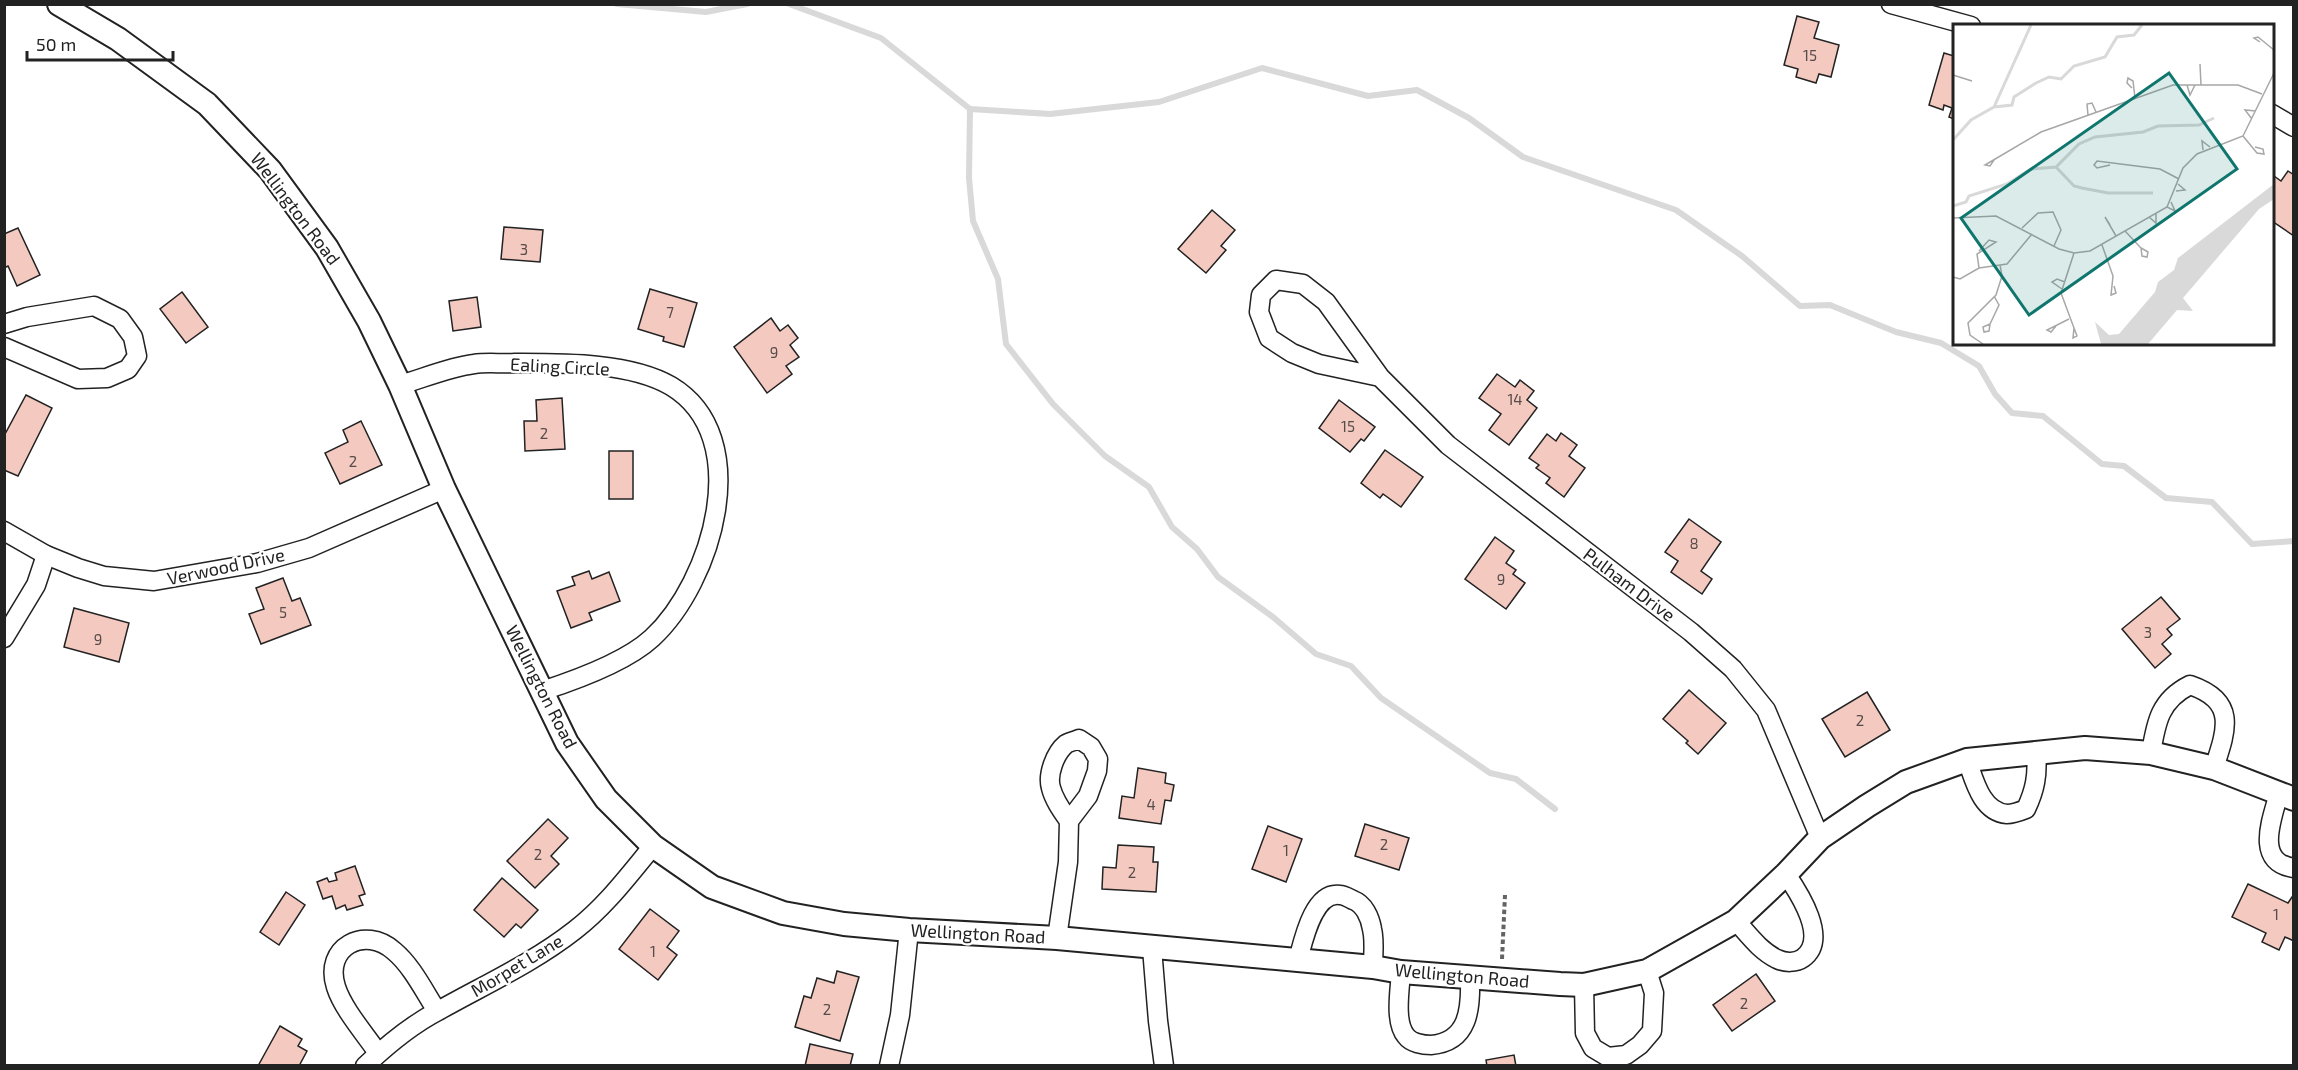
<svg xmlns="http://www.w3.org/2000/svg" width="2298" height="1070" viewBox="0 0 2298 1070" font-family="'Exo 2',sans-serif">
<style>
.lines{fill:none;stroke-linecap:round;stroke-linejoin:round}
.stream{stroke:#d9d9d9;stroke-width:6}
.building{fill:#f3c9c0;stroke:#222;stroke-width:1.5}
.minor-casing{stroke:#222;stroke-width:21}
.tertiary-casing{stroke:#222;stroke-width:26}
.path{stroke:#646464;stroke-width:4;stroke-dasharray:4.5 3;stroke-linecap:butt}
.minor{stroke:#fff;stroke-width:18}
.tertiary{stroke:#fff;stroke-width:22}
.labels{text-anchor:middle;stroke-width:4.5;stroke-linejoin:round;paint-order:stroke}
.number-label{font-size:15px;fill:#564c4a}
.street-label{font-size:18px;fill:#222;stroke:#fff}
.inset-river{fill:none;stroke:#d9d9d9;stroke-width:3}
.inset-road{fill:none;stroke:#a7a7a7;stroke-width:1.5}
.view{fill:#0f766e;fill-opacity:0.15;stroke:#0f766e;stroke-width:3}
.inset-edge{fill:none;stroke:#222;stroke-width:3}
</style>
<rect width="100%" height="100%" fill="#fff"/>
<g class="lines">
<g class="stream">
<path d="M617 4 706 12 747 4"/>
<path d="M789 4 881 38 970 109 1050 114 1159 102 1262 68 1368 96 1417 90 1469 118 1523 157 1676 210 1742 256 1800 306 1830 305 1896 332 1941 343 1979 366 1995 394 2012 413 2043 416 2102 464 2124 466 2166 498 2212 502 2252 544 2294 541"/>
<path d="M970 109 969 178 973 221 998 279 1006 344 1053 404 1105 456 1149 487 1172 527 1197 549 1218 577 1273 617 1316 654 1351 666 1381 698 1490 773 1516 779 1555 809"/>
</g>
</g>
<g class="building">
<path d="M1797 16 1819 22 1814 38 1839 45 1831 77 1819 74 1816 83 1796 77 1798 69 1784 65Z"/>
<path d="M1944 53 1954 56V119L1949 117 1952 108 1944 105 1943 110 1929 105Z"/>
<path d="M2288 171 2294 175V236L2272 221V177L2274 176 2281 181Z"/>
<path d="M1212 210 1235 230 1221 246 1226 250 1206 273 1178 249Z"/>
<path d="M504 227 543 230 540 262 501 259Z"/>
<path d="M18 228 40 275 17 286 8 266 4 268V234Z"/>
<path d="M650 289 697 303 684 347 663 341 664 337 638 329Z"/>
<path d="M182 292 208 327 186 343 160 309Z"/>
<path d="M477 297 481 327 453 331 449 301Z"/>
<path d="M771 318 780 331 788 325 798 338 790 345 799 357 786 366 792 374 767 393 734 347Z"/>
<path d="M1497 374 1515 387 1520 380 1534 391 1527 400 1537 408 1509 445 1489 430 1501 414 1479 398Z"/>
<path d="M26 395 52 408 18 476 4 470V436Z"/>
<path d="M562 398 565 449 525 451 524 421H537L536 400Z"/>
<path d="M1339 400 1375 427 1364 441 1361 439 1350 452 1319 428Z"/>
<path d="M361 421 382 465 340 484 325 453 348 442 343 430Z"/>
<path d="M1561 433 1577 445 1569 456 1585 468 1564 497 1546 483 1550 478 1536 468 1539 465 1529 458 1547 434 1556 441Z"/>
<path d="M1385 450 1423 477 1401 507 1383 494 1380 498 1361 483Z"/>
<rect x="609" y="451" width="24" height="48"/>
<path d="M1689 519 1721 542 1701 571 1712 579 1702 594 1671 572 1678 561 1665 552Z"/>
<path d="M1495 537 1514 551 1506 563 1516 570 1513 574 1525 583 1506 609 1465 579Z"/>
<path d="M589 571 592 579 609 572 620 601 589 613 592 620 571 628 557 591 575 585 572 577Z"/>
<path d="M283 578 292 601 300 598 311 625 261 644 249 614 264 609 256 588Z"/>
<path d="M2161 597 2180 619 2167 629 2172 635 2162 644 2171 654 2155 668 2122 629Z"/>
<path d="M74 608 129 623 119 662 64 647Z"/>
<path d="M1689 690 1726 723 1698 754 1686 743 1688 741 1663 719Z"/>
<path d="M1867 692 1890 730 1845 757 1822 719Z"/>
<path d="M1138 768 1166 773 1165 783 1174 785 1171 801 1165 800 1161 824 1119 818 1122 796 1134 798Z"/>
<path d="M548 819 568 838 551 856 559 864 535 888 507 861Z"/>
<path d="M1365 824 1409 838 1399 870 1355 856Z"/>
<path d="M1268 826 1302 839 1286 882 1252 869Z"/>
<path d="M1118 845 1154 847 1153 862H1158L1156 892 1102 889 1103 867 1116 868Z"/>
<path d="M355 866 365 894 359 896 363 905 347 910 345 905 336 909 332 896 323 899 317 882 327 878 329 882 337 880 335 873Z"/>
<path d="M502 878 538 910 521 928 516 924 504 937 474 910Z"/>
<path d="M2248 884 2288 903 2294 894V941L2285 937 2279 950 2262 942 2266 933 2232 917Z"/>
<path d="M286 892 305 905 279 945 260 932Z"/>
<path d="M650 909 679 931 667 947 677 955 658 980 619 949Z"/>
<path d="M837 971 859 977 840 1041 795 1027 804 996 811 998 817 978 834 983Z"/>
<path d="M1756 974 1775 1001 1732 1031 1713 1005Z"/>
<path d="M280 1026 302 1039 298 1046 307 1051 299 1066H258Z"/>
<path d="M810 1044 853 1054 850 1066H805Z"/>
<path d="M1514 1055 1516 1066H1487L1486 1060Z"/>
</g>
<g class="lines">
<defs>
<g id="minor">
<path d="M1891 4 1971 26"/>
<path d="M2272 114 2294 127"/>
<path d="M4 324 27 317 94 306 120 319 133 337 137 356 128 369 107 378 78 379 4 347"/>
<path d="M1380 377 1319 364 1292 353 1269 338 1259 312 1261 295 1276 280 1303 284 1326 302 1380 377 1448 445 1691 632 1733 669 1766 710 1820 838"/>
<path d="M400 385C424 378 450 367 474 364 487 362 502 364 515 363 562 363 630 362 671 386 756 437 712 583 652 638 626 662 576 680 542 691"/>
<path d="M4 531 46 555 78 568 104 576 154 581 257 563 309 548 444 489"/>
<path d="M4 638 36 585 46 555"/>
<path d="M2151 753C2156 722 2160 700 2190 685 2237 701 2227 729 2214 768"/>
<path d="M1967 760C1974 779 1981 812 2007 814 2013 814 2021 811 2026 809 2035 790 2038 775 2036 753"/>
<path d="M2279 793C2272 819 2254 862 2294 868"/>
<path d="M1736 921C1748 934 1760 951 1777 959 1785 963 1796 963 1803 958 1829 939 1799 893 1786 874"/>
<path d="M1057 938 1068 862 1069 821 1088 796 1097 771 1098 759 1091 747 1079 739C1075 741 1069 742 1066 744 1055 753 1047 775 1051 788 1054 800 1062 811 1069 821"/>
<path d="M1152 948 1158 1021 1164 1066"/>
<path d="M1298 960C1303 942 1313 891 1340 895 1344 895 1349 898 1353 900 1364 904 1370 917 1372 929 1375 941 1373 955 1373 967"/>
<path d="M1401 972C1400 989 1394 1022 1406 1036 1411 1043 1423 1045 1431 1045 1469 1042 1471 1008 1470 978"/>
<path d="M1584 985 1585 1033 1593 1048 1608 1057 1626 1055 1640 1045 1652 1031 1654 993 1647 971"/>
<path d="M378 1053C365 1034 343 1009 336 987 323 947 365 925 394 951 412 966 424 991 437 1011"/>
<path d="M365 1066C385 1047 413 1024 438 1011 484 985 533 963 575 930 606 906 629 875 653 846"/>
<path d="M889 1066 900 1015 909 930"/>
</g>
<path id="tertiary" d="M59 4 118 39 207 104 270 170 327 248 369 321 400 385 444 489 567 743 606 799 653 846 712 887 783 913 844 924 909 930 1057 938 1373 967 1401 972 1560 984 1584 985 1647 971 1736 921 1786 874 1820 838 1867 806 1906 782 1967 760 2085 748 2151 753 2214 768 2294 799"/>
</defs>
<use href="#minor" class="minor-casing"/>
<use href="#tertiary" class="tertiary-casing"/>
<path class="path" d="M1502 959 1505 895"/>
<use href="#minor" class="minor"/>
<use href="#tertiary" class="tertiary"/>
</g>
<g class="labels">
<g class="number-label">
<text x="1810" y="61">15</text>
<text x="524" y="255">3</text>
<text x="670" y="318">7</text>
<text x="774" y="358">9</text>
<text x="1515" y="405">14</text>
<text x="1348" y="432">15</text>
<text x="544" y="439">2</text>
<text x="353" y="467">2</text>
<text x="1694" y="549">8</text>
<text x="1501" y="585">9</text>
<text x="283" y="618">5</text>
<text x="2148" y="638">3</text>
<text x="98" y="645">9</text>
<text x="1860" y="726">2</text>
<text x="1151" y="810">4</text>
<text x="1384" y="850">2</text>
<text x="1286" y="856">1</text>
<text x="538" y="860">2</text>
<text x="1132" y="878">2</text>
<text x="2276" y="920">1</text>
<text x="653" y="957">1</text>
<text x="1744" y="1009">2</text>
<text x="827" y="1015">2</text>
</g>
<g class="street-label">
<text transform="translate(295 209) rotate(53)" y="6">Wellington Road</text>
<text transform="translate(560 367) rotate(3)" y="6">Ealing Circle</text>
<text transform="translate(226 567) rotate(-12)" y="6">Verwood Drive</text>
<text transform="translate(1629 585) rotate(37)" y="6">Pulham Drive</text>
<text transform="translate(541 687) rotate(63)" y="6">Wellington Road</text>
<text transform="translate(978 934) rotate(3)" y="6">Wellington Road</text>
<text transform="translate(517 966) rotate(-31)" y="6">Morpet Lane</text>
<text transform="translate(1462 976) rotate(5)" y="6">Wellington Road</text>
</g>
</g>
<g transform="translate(1953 24)">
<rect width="321" height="321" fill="#fff"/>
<path d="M321 160V175L306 185 230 274 240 287 224 286 195 320H148L142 298 156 311 166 310 202 268 205 258 221 246 225 234Z" fill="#d9d9d9"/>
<path class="inset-river" d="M41 83 78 1M0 116 18 96 41 83 59 81 61 73 83 59 96 53 108 55 121 42 152 33 164 13 181 11 189 1M103 143 121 162 129 164 155 169H200M0 182 13 178 16 172 54 160 78 145 103 143 126 120 142 113 190 108 205 102 246 101 261 94"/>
<path class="inset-road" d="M307 18 301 14 305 13 321 26M247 40 248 61M0 51 19 57M234 61 237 71 242 61M179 64 174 59 175 54 180 57 182 74M135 91 134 80 139 79 143 88M299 95 292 86 303 87M290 112 304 129 311 130 310 125 302 123M250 126 249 117 257 123M41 136 37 142 32 141 88 108 220 61H285L309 70M157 141 144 144 141 141 144 137 207 145 226 155M223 167 232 166 225 160M214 183 222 187 218 178M196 193 203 199V190M0 194 43 192 106 225 121 229 137 227 214 183 230 144 244 130 290 112 321 49M157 201 152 193 163 212M69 204 85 189 100 188 108 206 101 222M172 207 188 224 189 232 194 233 195 228 188 224M149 221 160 252 158 271 163 269 161 262M121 229 108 269 121 304 120 314 124 312 121 304M26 244 24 230 43 218 36 216 26 227M0 253 7 255 26 244 54 240 79 210M109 265 99 258 104 255 112 258M37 300 36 307 31 308 30 303 37 300 46 281 41 272M103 302 98 308 94 306 116 295M30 320 17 311 15 299 43 271 49 252 47 241"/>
<path class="view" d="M216 49 284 145 76 291 8 194Z"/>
<rect width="321" height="321" class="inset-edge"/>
</g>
<rect width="2298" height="1070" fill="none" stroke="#222222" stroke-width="12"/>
<path d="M27 51v9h146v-9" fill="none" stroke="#222222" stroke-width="3"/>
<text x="36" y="51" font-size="18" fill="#222222" stroke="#ffffff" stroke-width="4.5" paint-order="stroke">50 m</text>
</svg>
